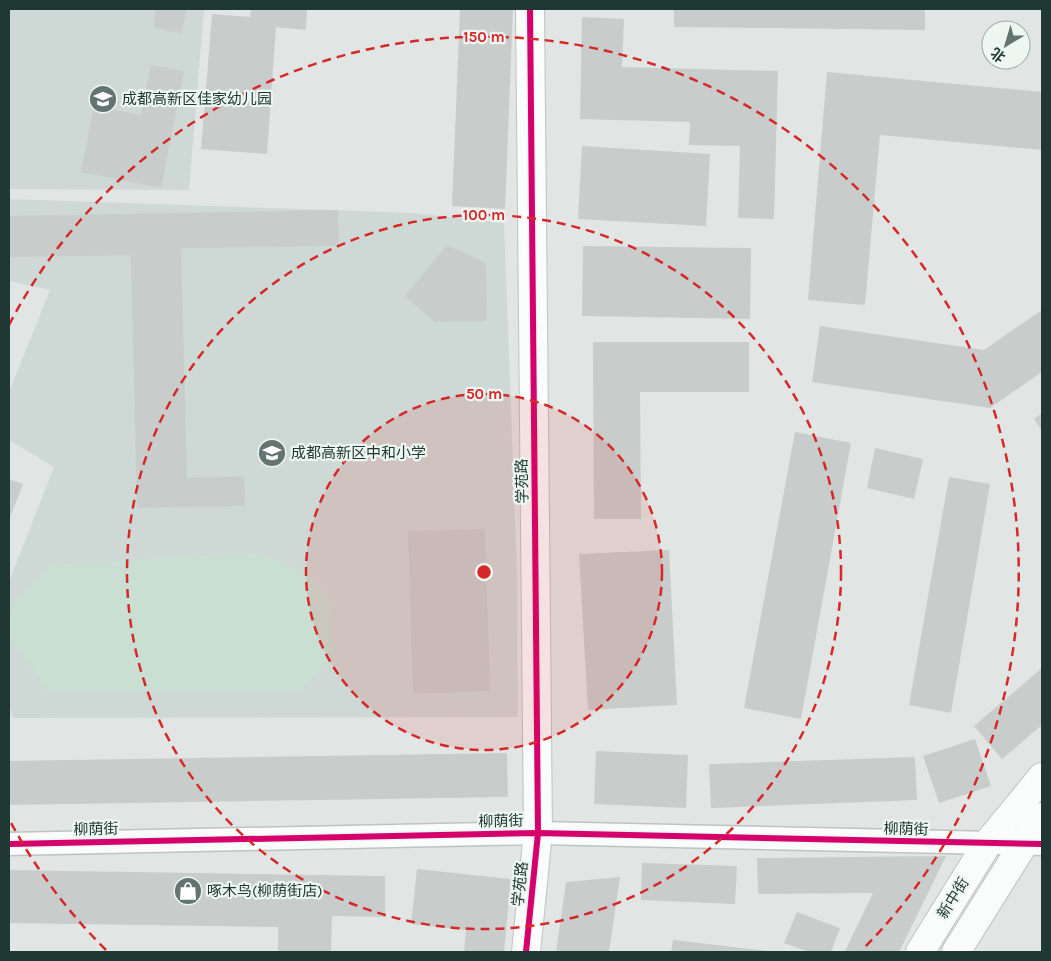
<svg xmlns="http://www.w3.org/2000/svg" width="1051" height="961" viewBox="0 0 1051 961" font-family="Karla,'Noto Sans SC',sans-serif">
<style>
.built{fill:#ced8d4}
.green{fill:#c9dfd2}
.building{fill:#c8cdcb}
.lines{fill:none;stroke-linecap:round;stroke-linejoin:round}
.street-casing{stroke:#bec3c1;stroke-width:25}
.secondary-casing{stroke:#bdc4c2;stroke-width:30}
.street{stroke:#fafbfb;stroke-width:22}
.secondary{stroke:#fafbfb;stroke-width:28}
.cycleway-casing{stroke:#eef6f2;stroke-width:9}
.cycleway{stroke:#d6006c;stroke-width:6}
.ring{fill:none;stroke:#d62828;stroke-width:2.5;stroke-dasharray:9 6}
.labels{text-anchor:middle;stroke-width:4.5;stroke-linejoin:round;paint-order:stroke}
.poi-label{font-size:15px;fill:#203833;stroke:#eef6f2;text-anchor:start}
.street-label{font-size:15px;fill:#203833;stroke:#eef6f2}
.centre{fill:#d62828;stroke:#eef6f2;stroke-width:2.5}
.ring-label{font-size:15px;text-anchor:middle;font-weight:bold;fill:#d62828;stroke:#eef6f2;stroke-width:4.5;stroke-linejoin:round;paint-order:stroke}
</style>
<rect width="100%" height="100%" fill="#e1e6e4"/>
<g class="built">
<path d="M9 9H204L189 190 9 189Z"/>
<path d="M9 199 413 213 504 223 517 573 518 717 13 718 9 704V582L54 467 9 440V392L50 290 9 281Z"/>
</g>
<path class="green" d="M253 553 304 571 328 595 334 652 301 690H47L9 634V623L14 603 52 565Z"/>
<g class="building">
<path d="M155 9H187L181 34 154 27Z"/>
<path d="M251 9H307L306 30 276 27 267 154 201 149 212 14 250 17Z"/>
<path d="M460 9H513L505 209 452 206Z"/>
<path d="M674 9H925V30L674 27Z"/>
<path d="M582 17 624 19 622 67 778 71 774 219 738 218 740 146 689 145 690 122 580 119Z"/>
<path d="M151 65 184 71 161 188 81 172 94 106 141 115Z"/>
<path d="M827 72 1042 92V150L880 135 865 305 808 300Z"/>
<path d="M582 146 710 154 706 226 578 219Z"/>
<path d="M338 210 339 246 181 248 187 478 244 476 245 506 137 508 131 255 9 257V216Z"/>
<path d="M447 245 486 263 487 321 435 322 405 296Z"/>
<path d="M583 246 751 248 750 319 582 316Z"/>
<path d="M1042 310V372L990 408 812 382 820 326 984 350Z"/>
<path d="M593 342H749V392H640L641 519H594Z"/>
<path d="M1042 413V431L1034 419Z"/>
<path d="M795 432 851 443 801 719 744 708Z"/>
<path d="M875 448 923 459 914 499 867 488Z"/>
<path d="M949 477 990 484 951 713 909 705Z"/>
<path d="M9 479 23 484 9 520Z"/>
<path d="M485 529 490 691 413 694 408 531Z"/>
<path d="M669 550 677 705 588 710 579 554Z"/>
<path d="M1042 668V725L1002 759 974 726Z"/>
<path d="M975 739 991 786 939 803 923 756Z"/>
<path d="M596 751 688 755 686 808 594 804Z"/>
<path d="M507 753 508 797 9 805V761Z"/>
<path d="M915 757 917 800 711 808 709 764Z"/>
<path d="M946 856 899 952 845 951 873 893 758 894 757 858Z"/>
<path d="M642 863 737 866 735 904 641 900Z"/>
<path d="M417 869 511 879 504 952H464L466 930 411 924Z"/>
<path d="M9 870 385 876V917L332 916 331 952H278V927L9 923Z"/>
<path d="M620 877 609 952H556L566 882Z"/>
<path d="M797 912 840 928 831 952H808L784 943Z"/>
<path d="M673 940 769 951V952H671Z"/>
</g>
<g class="lines">
<defs>
<path id="street" d="M9 844 538 833 1042 844"/>
<g id="secondary">
<path d="M526 952 538 833 530 9"/>
<path d="M920 952 987 844 1042 777"/>
<path d="M956 952 1023 845 1042 817"/>
</g>
</defs>
<use href="#street" class="street-casing"/>
<use href="#secondary" class="secondary-casing"/>
<use href="#street" class="street"/>
<use href="#secondary" class="secondary"/>
<defs>
<g id="cycleway">
<path d="M9 844 538 833 1042 844"/>
<path d="M526 952 538 833 530 9"/>
</g>
</defs>
<use href="#cycleway" class="cycleway-casing"/>
<use href="#cycleway" class="cycleway"/>
</g>
<circle cx="484" cy="572" r="178" fill="#d62828" fill-opacity=".12"/>
<g class="ring">
<circle cx="484" cy="572" r="178"/>
<circle cx="484" cy="572" r="357"/>
<path d="M106 950A535 535 0 0 1 9 819M9 325A535 535 0 1 1 862 950"/>
</g>
<defs>
<symbol id="school-disc" viewBox="-11 -11 22 22"><circle r="9.5" fill="#647571" stroke="#eef6f2"/><path d="M0-5L7-2L0 1L-7-2ZM-4 1L0 2.5L4 1V4Q0 6-4 4Z" fill="#fff"/></symbol>
<symbol id="shop-disc" viewBox="-11 -11 22 22"><circle r="9.5" fill="#647571" stroke="#eef6f2"/><path d="M-5-2.5h2.3a2.7 3.5 0 0 1 5.4 0H5L5.5 6h-11ZM-1.5-2.5h3a1.5 2.3 0 0 0-3 0Z" fill="#fff"/></symbol>
</defs>
<g fill-rule="evenodd">
<use href="#school-disc" x="87" y="83" width="32" height="32"/>
<use href="#school-disc" x="256" y="437" width="32" height="32"/>
<use href="#shop-disc" x="172" y="875" width="32" height="32"/>
</g>
<g class="labels">
<g class="poi-label">
<text x="122" y="104">成都高新区佳家幼儿园</text>
<text x="291" y="458">成都高新区中和小学</text>
<text x="207" y="896">啄木鸟(柳荫街店)</text>
</g>
<g class="street-label">
<text transform="translate(522 481) rotate(-91)" y="5">学苑路</text>
<text transform="translate(501 821) rotate(-1)" y="5">柳荫街</text>
<text transform="translate(96 829) rotate(-1)" y="5">柳荫街</text>
<text transform="translate(906 829) rotate(1)" y="5">柳荫街</text>
<text transform="translate(520 884) rotate(-84)" y="5">学苑路</text>
<text transform="translate(953 898) rotate(-58)" y="5">新中街</text>
</g>
</g>
<circle cx="484" cy="572" r="8" class="centre"/>
<g class="ring-label">
<text x="484" y="42">150 m</text>
<text x="484" y="220">100 m</text>
<text x="484" y="399">50 m</text>
</g>
<rect width="1051" height="961" fill="none" stroke="#203833" stroke-width="20"/>
<g transform="translate(1006 45) rotate(218)"><circle r="24" fill="#eef6f2" stroke="#9caaa6"/>
<path d="M0-4L9 19L0 12L-9 19Z" fill="#647571"/>
<text y="-8" font-size="14" font-weight="bold" text-anchor="middle" fill="#203833">北</text>
</g>
</svg>
